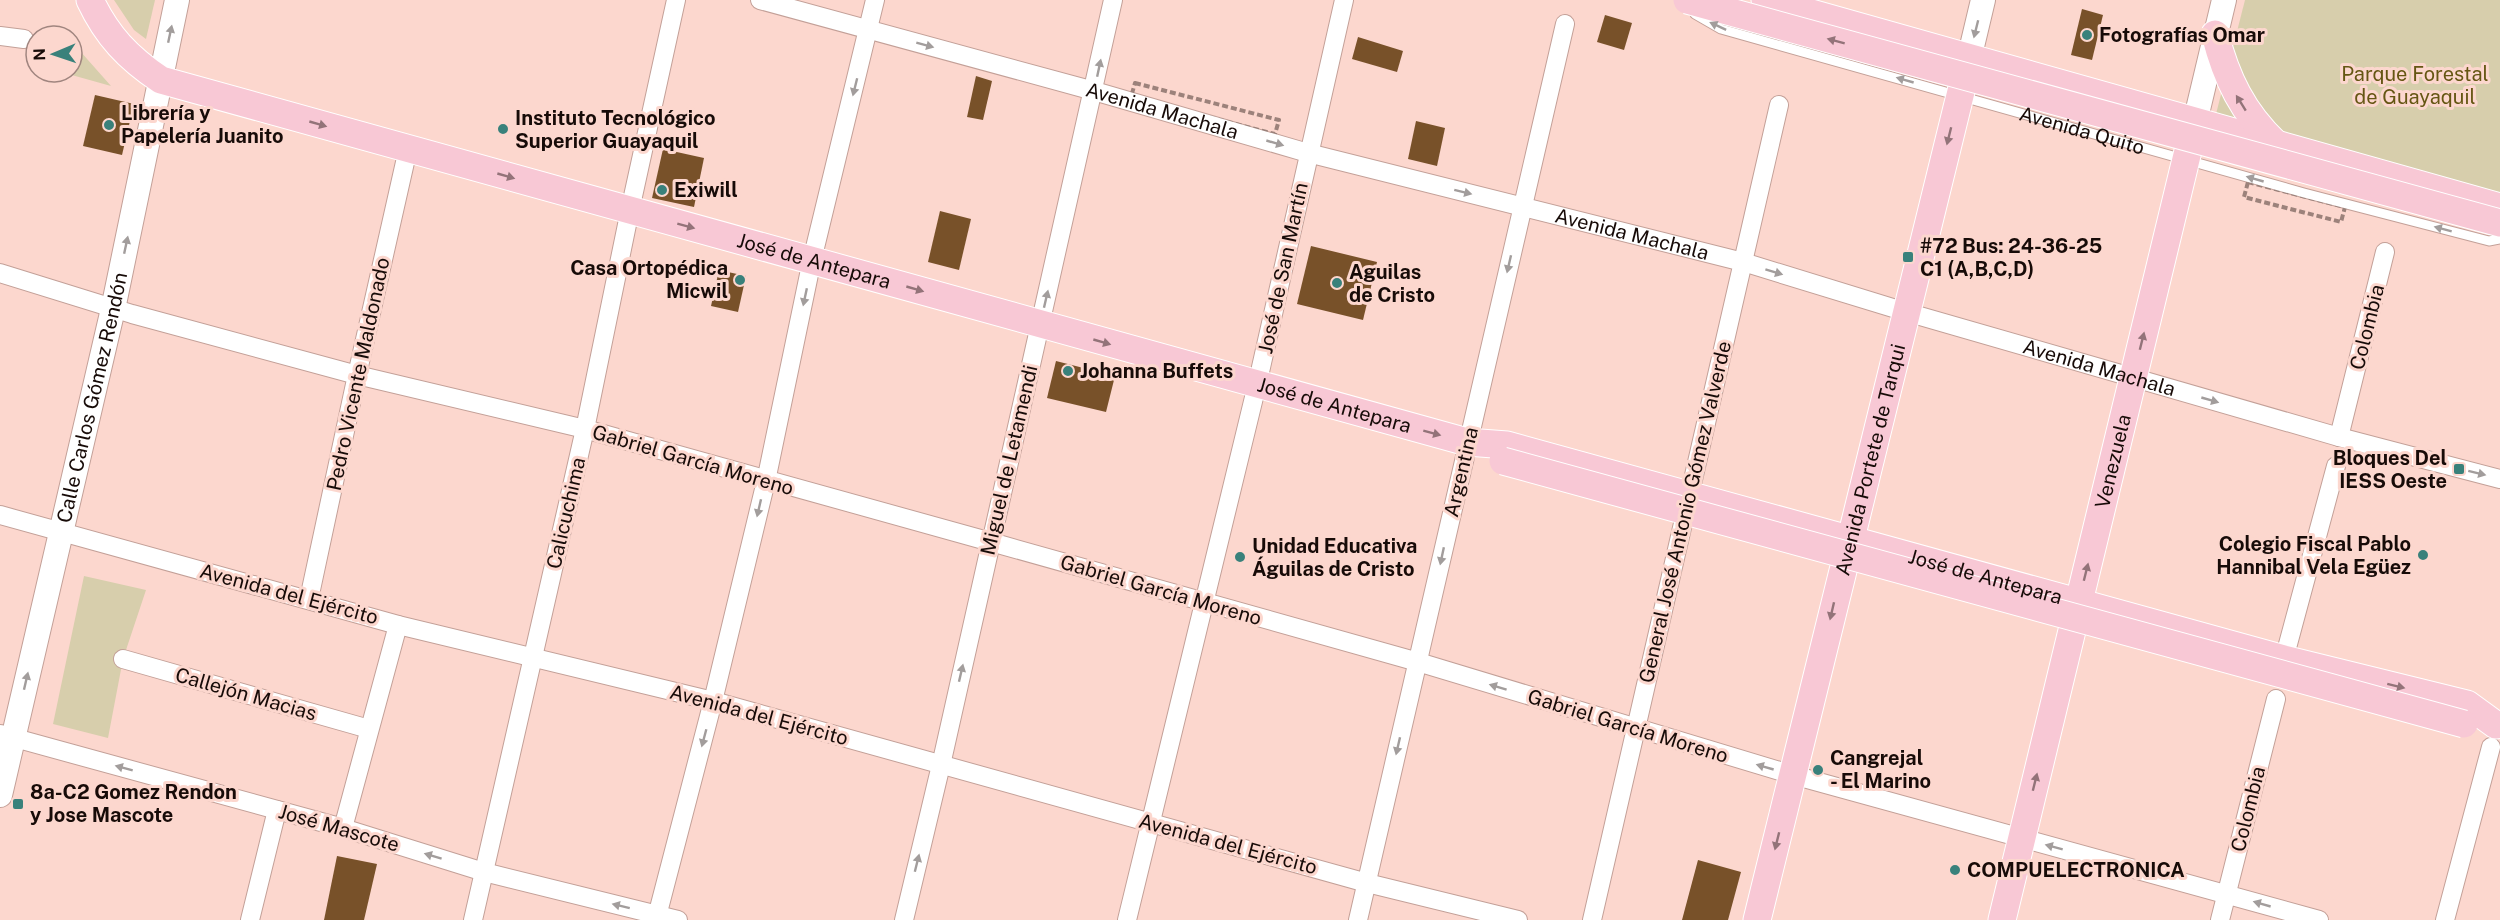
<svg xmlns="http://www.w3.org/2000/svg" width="2500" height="920" viewBox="0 0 2500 920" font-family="'Public Sans',sans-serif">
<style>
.green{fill:#d7ceac}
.building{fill:#785129}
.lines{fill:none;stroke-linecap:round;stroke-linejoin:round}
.lane-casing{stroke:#c3a098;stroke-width:11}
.street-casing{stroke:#c3a098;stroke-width:20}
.secondary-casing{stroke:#c3a098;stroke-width:26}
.primary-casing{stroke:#fff;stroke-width:29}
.path{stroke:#9c827b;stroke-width:4;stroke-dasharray:6 3;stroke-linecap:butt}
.lane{stroke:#fff;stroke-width:9}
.street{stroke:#fff;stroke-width:18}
.secondary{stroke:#fff;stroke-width:24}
.primary{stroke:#f8c8d5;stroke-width:27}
.primary-bridge-casing{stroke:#fff;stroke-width:29;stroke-linecap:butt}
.primary-bridge{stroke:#f8c8d5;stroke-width:27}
.oneway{fill:#a29d9c}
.oneway2{fill:#937379}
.poi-dot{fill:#39817b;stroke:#fcd7ce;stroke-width:2}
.labels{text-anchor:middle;stroke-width:6;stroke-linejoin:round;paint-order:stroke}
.poi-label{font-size:20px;font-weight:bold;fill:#170b08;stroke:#fcd7ce;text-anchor:start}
.park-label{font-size:20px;fill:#655613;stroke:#fcd7ce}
.street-label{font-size:20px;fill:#170b08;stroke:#fcd7ce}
</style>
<rect width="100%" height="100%" fill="#fcd7ce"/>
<g class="green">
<path d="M114 0H155L146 39 134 30Z"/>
<path d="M2245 0H2500V198L2215 118Z"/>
<path d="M72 42 111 86 61 72H72Z"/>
<path d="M84 576 146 590 123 659 108 738 53 724Z"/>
</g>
<g class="building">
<path d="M2082 9 2103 15 2092 60 2071 55Z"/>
<path d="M1605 15 1632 23 1624 50 1597 42Z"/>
<path d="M1358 37 1403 51 1397 72 1352 59Z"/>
<path d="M976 76 992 81 983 120 967 117Z"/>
<path d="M95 95 134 104 122 155 83 146Z"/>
<path d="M1416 121 1445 128 1437 166 1408 159Z"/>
<path d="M663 149 704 158 694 207 652 198Z"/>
<path d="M940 211 971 219 959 270 928 262Z"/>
<path d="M1311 246 1377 262 1363 320 1297 304Z"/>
<path d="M719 270 746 276 738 312 711 306Z"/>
<path d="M1056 361 1115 376 1106 412 1047 398Z"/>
<path d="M337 856 377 864 364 920H324Z"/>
<path d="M1698 860 1741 872 1728 920H1682Z"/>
</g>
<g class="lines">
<defs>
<g id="lane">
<path id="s1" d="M1695 14 1721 29 2304 193 2489 241 2500 239"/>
</g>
<g id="street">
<path id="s2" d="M760 0 1094 91 1308 153 1743 262 1906 312 2339 437 2500 479"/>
<path d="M0 36 24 39"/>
<path d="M0 273 132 314 357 375 585 429 991 542 1418 662 1793 775 2319 920"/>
<path d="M2339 437 2385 252"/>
<path d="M0 515 398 625 713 701 1367 883 1518 920"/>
<path d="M309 599 357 375 408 149"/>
<path d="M123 659 369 729"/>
<path d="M2284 659 2336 466"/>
<path d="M0 734 343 828 484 872 678 920"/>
<path d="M343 828 398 625"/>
<path d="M250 920 277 810"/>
<path d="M473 920 585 429 630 210 676 0"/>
<path d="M656 920 713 701 766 481 812 260 875 0"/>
<path d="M904 920 941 765 1113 0"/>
<path d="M1127 920 1257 385 1344 0"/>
<path d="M1358 920 1565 24"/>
<path d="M1592 920 1779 105"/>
<path d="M2220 920 2276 699"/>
<path d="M2445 920 2491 747"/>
</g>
<g id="secondary">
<path d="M1969 59 1983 0"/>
<path d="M2195 122 2224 0"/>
<path id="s3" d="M0 795 113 309 177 0"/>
</g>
<g id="primary">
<path id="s4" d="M90 0C107 36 128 58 161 80L1467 442 1507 445 2284 659 2467 704 2496 725"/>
<path d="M1765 0 2500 207"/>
<path d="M2215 34C2226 78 2243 113 2276 144"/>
<path id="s5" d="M1757 920 1969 59"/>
<path id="s6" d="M2002 920 2195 122"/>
</g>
</defs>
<use href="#lane" class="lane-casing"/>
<use href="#street" class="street-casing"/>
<use href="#secondary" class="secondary-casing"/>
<use href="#primary" class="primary-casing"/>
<g class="path">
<path d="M1135 83 1279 120 1275 134 1131 97Z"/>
<path d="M2248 182 2345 207 2341 222 2244 197Z"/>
</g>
<use href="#lane" class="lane"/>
<use href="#street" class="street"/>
<use href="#secondary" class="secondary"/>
<use href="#primary" class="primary"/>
<defs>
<g id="primary-bridge">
<path d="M1687 0 2500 223"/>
<path d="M1503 461 2464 724"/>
</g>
</defs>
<use href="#primary-bridge" class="primary-bridge-casing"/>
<use href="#primary-bridge" class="primary-bridge"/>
</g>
<defs><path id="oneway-solid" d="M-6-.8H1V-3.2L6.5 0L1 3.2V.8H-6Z" transform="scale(1.5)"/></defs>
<g class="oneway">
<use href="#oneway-solid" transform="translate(1718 26) rotate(-155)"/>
<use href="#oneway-solid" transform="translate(1976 29) rotate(104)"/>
<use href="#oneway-solid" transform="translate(170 34) rotate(-78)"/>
<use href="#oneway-solid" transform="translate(925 45) rotate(15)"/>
<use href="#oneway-solid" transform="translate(1099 68) rotate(-78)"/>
<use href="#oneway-solid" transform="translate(1905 80) rotate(-164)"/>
<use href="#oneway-solid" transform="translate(855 87) rotate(104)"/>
<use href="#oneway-solid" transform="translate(1275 143) rotate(16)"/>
<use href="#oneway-solid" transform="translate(2255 179) rotate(-164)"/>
<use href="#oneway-solid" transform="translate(1463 192) rotate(14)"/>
<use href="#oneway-solid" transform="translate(2443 229) rotate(-165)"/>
<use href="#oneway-solid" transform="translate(126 245) rotate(-78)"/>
<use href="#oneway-solid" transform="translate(1509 264) rotate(103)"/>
<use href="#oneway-solid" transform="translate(1774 272) rotate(17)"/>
<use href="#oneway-solid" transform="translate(805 297) rotate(102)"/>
<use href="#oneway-solid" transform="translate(1046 299) rotate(-77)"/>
<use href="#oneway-solid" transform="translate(2210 400) rotate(16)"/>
<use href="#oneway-solid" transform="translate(2477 473) rotate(14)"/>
<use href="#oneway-solid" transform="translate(759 508) rotate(103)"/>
<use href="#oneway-solid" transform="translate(1442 556) rotate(102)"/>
<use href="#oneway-solid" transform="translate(961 673) rotate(-77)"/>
<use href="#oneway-solid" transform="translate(26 681) rotate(-77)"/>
<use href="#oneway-solid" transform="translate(1498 687) rotate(-163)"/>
<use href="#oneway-solid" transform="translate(704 738) rotate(105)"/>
<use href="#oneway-solid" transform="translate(1398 746) rotate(103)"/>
<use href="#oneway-solid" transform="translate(1765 767) rotate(-164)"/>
<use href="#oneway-solid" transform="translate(124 768) rotate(-165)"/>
<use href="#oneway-solid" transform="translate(2054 847) rotate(-165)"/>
<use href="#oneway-solid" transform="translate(433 856) rotate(-163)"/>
<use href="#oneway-solid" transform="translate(917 863) rotate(-76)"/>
<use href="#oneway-solid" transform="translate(2262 904) rotate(-164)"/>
<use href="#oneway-solid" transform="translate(621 906) rotate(-166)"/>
</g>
<g class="oneway2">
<use href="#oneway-solid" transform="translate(1836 41) rotate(-165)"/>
<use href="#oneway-solid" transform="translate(2241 103) rotate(-122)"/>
<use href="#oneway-solid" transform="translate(318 124) rotate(16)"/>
<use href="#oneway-solid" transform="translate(1949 136) rotate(104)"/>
<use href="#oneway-solid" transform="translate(506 176) rotate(16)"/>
<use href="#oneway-solid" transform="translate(686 226) rotate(15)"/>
<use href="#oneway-solid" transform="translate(915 289) rotate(16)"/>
<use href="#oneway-solid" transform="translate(2142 341) rotate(-76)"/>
<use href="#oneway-solid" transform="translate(1102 342) rotate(16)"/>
<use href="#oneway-solid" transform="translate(1432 433) rotate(15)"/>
<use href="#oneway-solid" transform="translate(2086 572) rotate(-76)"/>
<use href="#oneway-solid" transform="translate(1832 611) rotate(103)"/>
<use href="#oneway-solid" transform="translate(2396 686) rotate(14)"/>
<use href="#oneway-solid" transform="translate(2035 782) rotate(-76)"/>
<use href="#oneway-solid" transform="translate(1777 841) rotate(104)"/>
</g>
<g class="poi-dot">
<circle cx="2087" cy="35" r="6"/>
<circle cx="109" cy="125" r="6"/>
<circle cx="503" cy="129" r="6"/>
<circle cx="662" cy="190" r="6"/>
<rect x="1902" y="251" width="12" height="12" rx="3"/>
<circle cx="740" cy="280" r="6"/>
<circle cx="1337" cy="283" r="6"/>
<circle cx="1068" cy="371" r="6"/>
<rect x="2453" y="463" width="12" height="12" rx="3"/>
<circle cx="2423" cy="555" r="6"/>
<circle cx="1240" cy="557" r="6"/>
<circle cx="1818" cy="770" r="6"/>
<rect x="12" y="798" width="12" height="12" rx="3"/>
<circle cx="1955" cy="870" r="6"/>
</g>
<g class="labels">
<g class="poi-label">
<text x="2099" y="42">Fotografías Omar</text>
<text x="121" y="120">Librería y<tspan x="121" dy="23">Papelería Juanito</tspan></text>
<text x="515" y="125">Instituto Tecnológico<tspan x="515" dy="23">Superior Guayaquil</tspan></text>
<text x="674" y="197">Exiwill</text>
<text x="1920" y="253">#72 Bus: 24-36-25<tspan x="1920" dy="23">C1 (A,B,C,D)</tspan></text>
<text x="728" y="275" text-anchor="end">Casa Ortopédica<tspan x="728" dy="23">Micwil</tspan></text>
<text x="1349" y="279">Aguilas<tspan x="1349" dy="23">de Cristo</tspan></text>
<text x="1080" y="378">Johanna Buffets</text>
<text x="2447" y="465" text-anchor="end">Bloques Del<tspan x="2447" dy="23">IESS Oeste</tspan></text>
<text x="2411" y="551" text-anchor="end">Colegio Fiscal Pablo<tspan x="2411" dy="23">Hannibal Vela Egüez</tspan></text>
<text x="1252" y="553">Unidad Educativa<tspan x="1252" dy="23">Águilas de Cristo</tspan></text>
<text x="1830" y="765">Cangrejal<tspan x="1830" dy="23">- El Marino</tspan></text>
<text x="30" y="799">8a-C2 Gomez Rendon<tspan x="30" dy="23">y Jose Mascote</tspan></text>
<text x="1967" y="877">COMPUELECTRONICA</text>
</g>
<g class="park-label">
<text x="2415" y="81">Parque Forestal<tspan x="2415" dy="23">de Guayaquil</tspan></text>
</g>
<g class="street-label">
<text dy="7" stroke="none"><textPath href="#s2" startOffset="417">Avenida Machala</textPath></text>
<text dy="7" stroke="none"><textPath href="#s1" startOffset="405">Avenida Quito</textPath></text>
<text dy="7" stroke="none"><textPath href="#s2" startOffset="903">Avenida Machala</textPath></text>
<text dy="7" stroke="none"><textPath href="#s4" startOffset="786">José de Antepara</textPath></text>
<text transform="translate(1283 268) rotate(-78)" y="7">José de San Martín</text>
<text transform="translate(2367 327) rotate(-76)" y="7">Colombia</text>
<text dy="7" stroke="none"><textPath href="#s2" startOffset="1389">Avenida Machala</textPath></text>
<text transform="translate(358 374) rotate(-78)" y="7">Pedro Vicente Maldonado</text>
<text dy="7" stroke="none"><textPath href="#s3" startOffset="408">Calle Carlos Gómez Rendón</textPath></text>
<text dy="7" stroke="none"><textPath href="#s4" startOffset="1326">José de Antepara</textPath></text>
<text transform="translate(693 460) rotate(16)" y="7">Gabriel García Moreno</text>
<text transform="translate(1009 460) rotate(-77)" y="7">Miguel de Letamendi</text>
<text dy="7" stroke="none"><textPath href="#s5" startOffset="474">Avenida Portete de Tarqui</textPath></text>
<text dy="7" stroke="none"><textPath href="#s6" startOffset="472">Venezuela</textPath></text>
<text transform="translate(1461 472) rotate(-77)" y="7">Argentina</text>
<text transform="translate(1685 512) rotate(-77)" y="7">General José Antonio Gómez Valverde</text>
<text transform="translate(566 513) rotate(-77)" y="7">Calicuchima</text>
<text dy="7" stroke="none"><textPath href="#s4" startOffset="2000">José de Antepara</textPath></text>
<text transform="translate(1161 590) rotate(16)" y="7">Gabriel García Moreno</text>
<text transform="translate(289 594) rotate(15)" y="7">Avenida del Ejército</text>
<text transform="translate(246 694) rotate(16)" y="7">Callejón Macias</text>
<text transform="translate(759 715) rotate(15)" y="7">Avenida del Ejército</text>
<text transform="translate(1628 726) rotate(17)" y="7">Gabriel García Moreno</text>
<text transform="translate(2248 809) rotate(-76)" y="7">Colombia</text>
<text transform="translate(339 828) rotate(16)" y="7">José Mascote</text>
<text transform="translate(1228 844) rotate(15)" y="7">Avenida del Ejército</text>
</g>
</g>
<g transform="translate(54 54) rotate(268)"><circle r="28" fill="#fcd7ce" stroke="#a0857f" stroke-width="1.5"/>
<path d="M0-4.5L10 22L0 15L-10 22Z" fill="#39817b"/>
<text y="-9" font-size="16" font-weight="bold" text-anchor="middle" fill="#170b08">N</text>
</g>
</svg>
